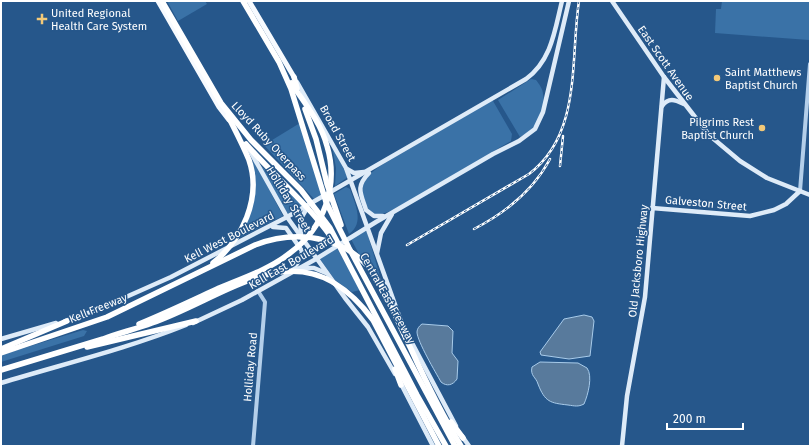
<svg xmlns="http://www.w3.org/2000/svg" width="811" height="447" viewBox="0 0 811 447" font-family="'Fira Sans',sans-serif">
<style>
.green{fill:#3a72a7}
.water{fill:#587a9c;stroke:#a8cbea}
.lines{fill:none;stroke-linecap:round;stroke-linejoin:round}
.tertiary{stroke:#b4cfea;stroke-width:4}
.secondary{stroke:#deebf8;stroke-width:4.5}
.primary{stroke:#f7fafe;stroke-width:5}
.motorway{stroke:#fff;stroke-width:5.5}
.rail-casing{stroke:#fff;stroke-width:2.5}
.rail{stroke:#26578b;stroke-width:1;stroke-dasharray:3;stroke-linecap:butt}
.poi-dot{fill:#f3c978;stroke:#26578b;stroke-width:1.5}
.labels{text-anchor:middle;stroke-width:3;stroke-linejoin:round;paint-order:stroke}
.poi-label{font-size:11px;fill:#fff;stroke:#26578b;text-anchor:start}
.street-label{font-size:11px;fill:#fff;stroke:#26578b}
</style>
<rect width="100%" height="100%" fill="#26578b"/>
<g class="green">
<path d="M167 1H205L207 4 178 21Z"/>
<path d="M722 1H810L809 40 715 33 716 9H721Z"/>
<path d="M531 79 536 80C539 84 543 89 543 94 547 111 535 131 520 137L498 100Z"/>
<path d="M491 101H493L512 134 511 141 398 207C392 210 382 216 374 214 364 212 360 189 364 181 367 175 375 170 380 166Z"/>
<path d="M300 123 322 194 314 199 264 145Z"/>
<path d="M332 146 348 177 335 186 336 168Z"/>
<path d="M252 157 283 216 239 238C251 215 257 183 252 157Z"/>
<path d="M257 162 296 198 302 206 287 214Z"/>
<path d="M346 187 350 189C355 204 365 223 349 234L334 194Z"/>
<path d="M365 231 367 232 382 283 360 256 351 239Z"/>
<path d="M337 248 360 290 352 292 335 280 320 259Z"/>
<path d="M83 330 87 331 84 336 1 362V355Z"/>
</g>
<g class="water">
<path d="M584 315 592 317 594 321 590 356 569 359 541 355 540 352 564 319Z"/>
<path d="M422 324 448 326 453 331 452 353 458 361 457 379C453 385 447 387 441 382 436 373 417 341 417 332 417 329 419 326 422 324Z"/>
<path d="M540 362 578 363 587 368C593 376 588 395 584 404 578 407 575 406 568 405 550 403 545 402 538 384 536 377 530 376 532 367Z"/>
</g>
<g class="lines">
<g class="tertiary">
<path d="M800 191 810 64"/>
<path d="M253 446 265 302 258 291"/>
</g>
<g class="secondary">
<path d="M612 1 664 77 709 135 740 161 767 178 810 195"/>
<path d="M297 82 346 168 402 324 456 426"/>
<path d="M662 106C669 97 675 100 684 104"/>
<path d="M249 149 287 217 345 298 368 327 395 374"/>
<path d="M347 169 354 173 364 172"/>
<path d="M369 173C355 187 361 194 366 210L374 216H383"/>
<path d="M652 208 750 216 774 210 786 204 800 191"/>
<path d="M273 227 286 228 302 251 301 258 292 271"/>
<path d="M301 234 300 220 307 208"/>
<path d="M377 253 381 233 392 214"/>
<path d="M302 268H314L326 273"/>
<path d="M65 321 99 309 171 277 287 217 526 79C552 60 555 29 562 1"/>
<path d="M193 323 242 300 316 259 376 222 493 154 519 141 535 129 543 112 569 1"/>
<path d="M1 339 56 323"/>
<path d="M400 382 433 446"/>
<path d="M1 383C63 364 126 349 186 325"/>
<path d="M462 436 469 446"/>
<path d="M622 446 627 396 645 297 664 77"/>
</g>
<g class="primary">
<path d="M158 1 219 107 229 120"/>
<path d="M249 1 294 77"/>
</g>
<g class="motorway">
<path d="M162 1 221 103 251 140 301 190 330 228 417 395 446 446"/>
<path d="M243 1 279 62 291 89 326 202 349 248 455 446"/>
<path d="M294 77 297 88"/>
<path d="M305 109 316 139 327 184 341 225"/>
<path d="M246 144C274 176 307 203 331 237"/>
<path d="M213 263C242 240 262 198 249 160 243 145 235 130 228 116"/>
<path d="M139 324C166 313 193 300 219 288 243 278 270 269 290 253 324 228 339 186 327 146 321 123 304 102 291 83"/>
<path d="M87 347 196 321"/>
<path d="M1 349 67 321"/>
<path d="M1 353 107 317 255 245C300 228 354 237 380 283 391 304 400 327 411 349 426 382 442 415 461 446"/>
<path d="M395 369 401 385"/>
<path d="M1 370C35 360 69 349 103 339 119 333 136 329 152 323 235 293 302 225 373 320L439 446"/>
<path d="M451 422 463 438"/>
</g>
<defs>
<g id="rail">
<path d="M560 166 563 136"/>
<path d="M474 229C505 213 533 191 550 159"/>
<path d="M407 245 529 174C582 134 570 60 579 1"/>
</g>
</defs>
<use href="#rail" class="rail-casing"/>
<use href="#rail" class="rail"/>
</g>
<g class="poi-dot">
<path d="M40 13h4v4h4v4h-4v4h-4v-4h-4v-4h4z"/>
<circle cx="717" cy="78" r="4"/>
<circle cx="762" cy="128" r="4"/>
</g>
<g class="labels">
<g class="poi-label">
<text x="51" y="17">United Regional<tspan x="51" dy="13">Health Care System</tspan></text>
<text x="725" y="76">Saint Matthews<tspan x="725" dy="13">Baptist Church</tspan></text>
<text x="754" y="126" text-anchor="end">Pilgrims Rest<tspan x="754" dy="13">Baptist Church</tspan></text>
</g>
<g class="street-label">
<text transform="translate(666 63) rotate(55)" y="4">East Scott Avenue</text>
<text transform="translate(338 133) rotate(61)" y="4">Broad Street</text>
<text transform="translate(269 141) rotate(47)" y="4">Lloyd Ruby Overpass</text>
<text transform="translate(289 199) rotate(58)" y="4">Holliday Street</text>
<text transform="translate(706 203) rotate(5)" y="4">Galveston Street</text>
<text transform="translate(229 237) rotate(-27)" y="4">Kell West Boulevard</text>
<text transform="translate(638 261) rotate(-84)" y="4">Old Jacksboro Highway</text>
<text transform="translate(291 262) rotate(-30)" y="4">Kell East Boulevard</text>
<text transform="translate(388 298) rotate(61)" y="4">Central East Freeway</text>
<text transform="translate(98 308) rotate(-22)" y="4">Kell Freeway</text>
<text transform="translate(250 367) rotate(-85)" y="4">Holliday Road</text>
</g>
</g>
<rect width="811" height="447" fill="none" stroke="#ffffff" stroke-width="4"/>
<path d="M667 423v6h76v-6" fill="none" stroke="#ffffff" stroke-width="2"/>
<text x="673" y="423" font-size="12" fill="#ffffff" stroke="#26578b" stroke-width="3" paint-order="stroke">200 m</text>
</svg>
